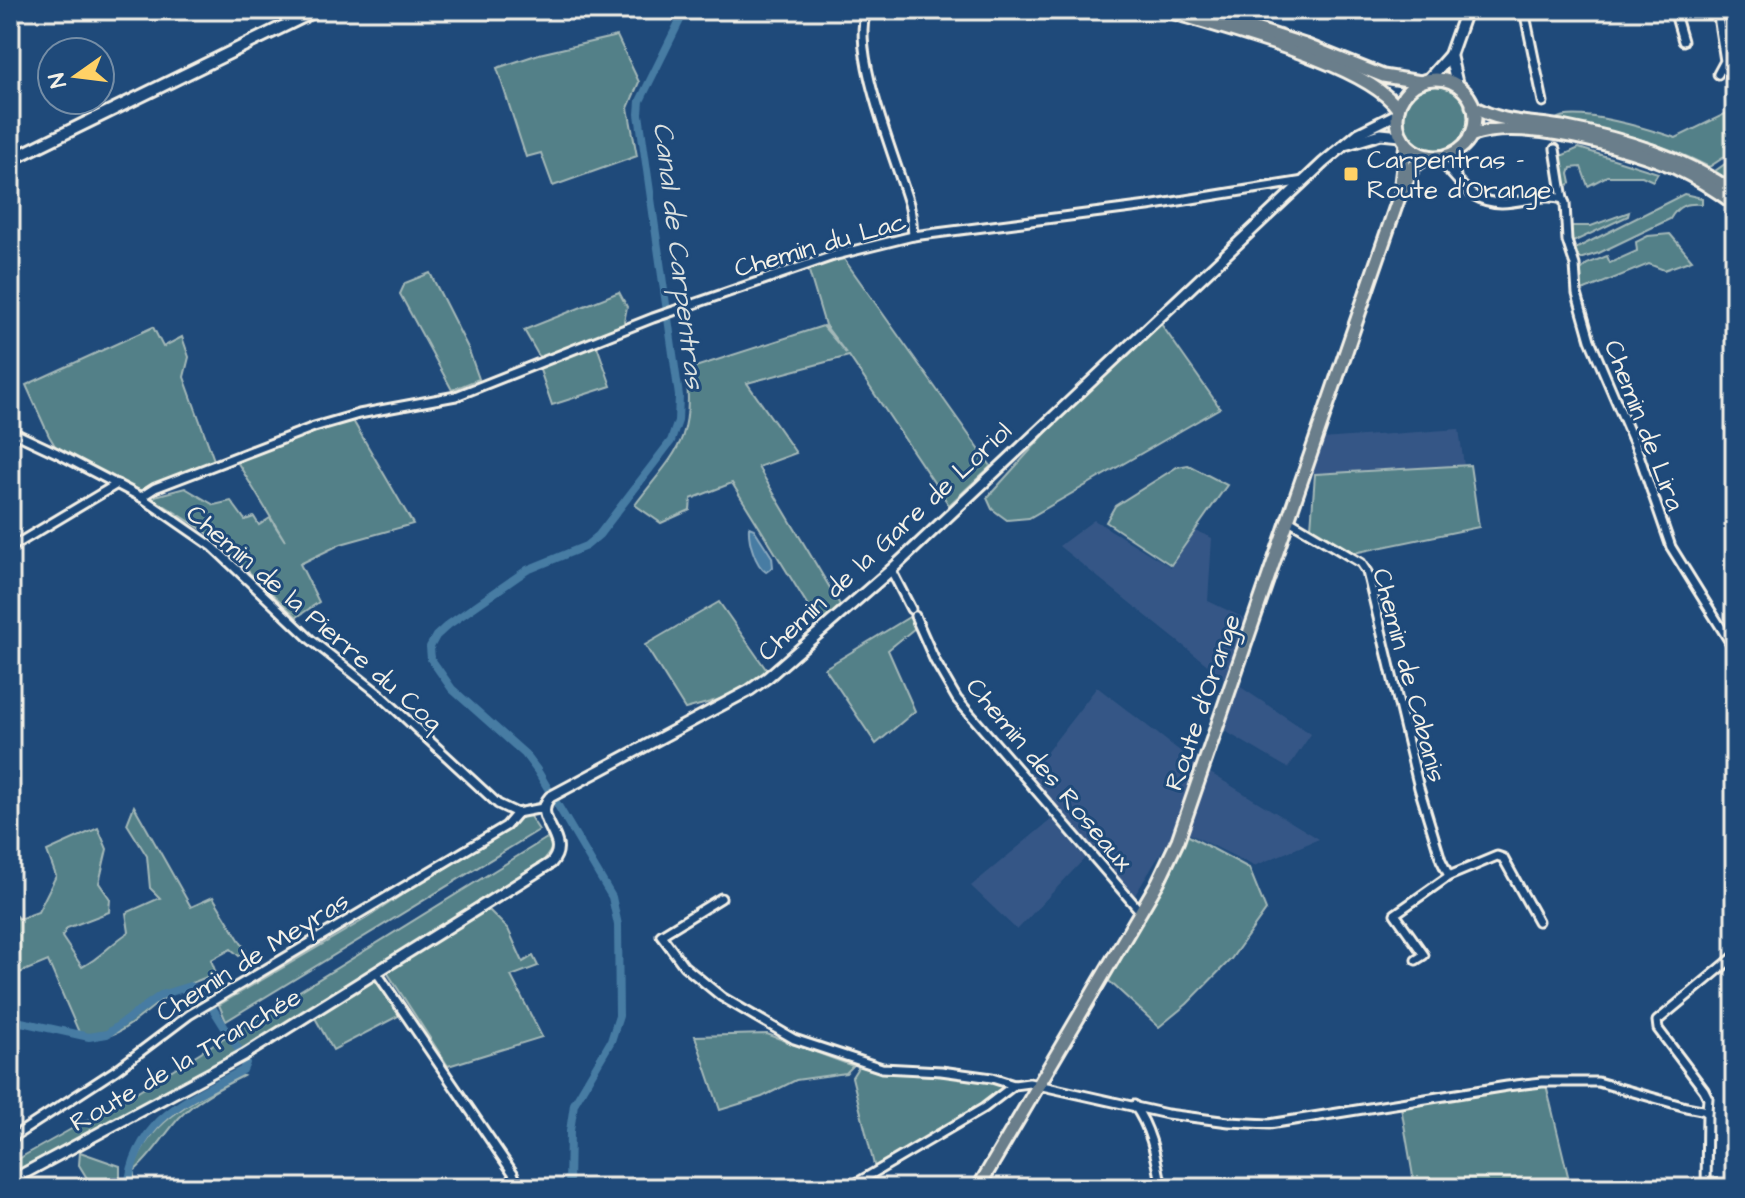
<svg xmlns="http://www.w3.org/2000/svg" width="1745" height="1198" viewBox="0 0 1745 1198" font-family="'Architects Daughter',sans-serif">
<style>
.built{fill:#365786}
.green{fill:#538088;stroke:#a4b8b8;stroke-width:2}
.water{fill:#467ba3;stroke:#8caabf;stroke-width:2}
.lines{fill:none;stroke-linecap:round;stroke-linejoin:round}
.stream{stroke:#8caabf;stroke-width:2}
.canal{stroke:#467ba3;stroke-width:8}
.minor-casing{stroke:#f4f1e8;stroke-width:13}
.tertiary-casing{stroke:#f4f1e8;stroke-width:15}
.secondary-casing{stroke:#f4f1e8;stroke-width:16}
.primary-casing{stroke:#f4f1e8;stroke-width:17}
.minor{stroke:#1f4a7a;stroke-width:7}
.tertiary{stroke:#1f4a7a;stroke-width:9}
.secondary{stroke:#1f4a7a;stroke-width:10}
.primary{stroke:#6b7e8b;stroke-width:11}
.poi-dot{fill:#ffd166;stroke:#1f4a7a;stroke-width:3}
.labels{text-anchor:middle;stroke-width:6;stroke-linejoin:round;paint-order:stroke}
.poi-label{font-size:26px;fill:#f4f1e8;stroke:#1f4a7a;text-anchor:start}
.street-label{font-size:26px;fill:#f4f1e8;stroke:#1f4a7a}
.water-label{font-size:28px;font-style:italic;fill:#dadfde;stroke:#1f4a7a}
</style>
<rect width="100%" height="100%" fill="#1f4a7a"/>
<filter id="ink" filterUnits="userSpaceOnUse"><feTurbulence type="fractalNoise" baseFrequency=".0125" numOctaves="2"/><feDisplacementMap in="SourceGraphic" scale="16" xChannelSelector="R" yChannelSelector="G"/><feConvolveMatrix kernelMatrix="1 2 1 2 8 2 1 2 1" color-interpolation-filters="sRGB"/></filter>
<g filter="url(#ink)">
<g class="built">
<path d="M1459 429 1464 466 1312 473 1322 439Z"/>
<path d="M1094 520 1171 567 1196 531 1212 538 1208 601 1246 619 1225 679 1059 546Z"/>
<path d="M1239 686 1311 734 1288 768 1225 731Z"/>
<path d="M1097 687 1198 765 1172 835 1135 895 1029 775Z"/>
<path d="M1207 771 1319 839 1254 866 1188 833Z"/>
<path d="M1052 819 1085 858 1017 930 971 886Z"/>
</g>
<g class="green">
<path d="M617 36 639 82 628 108 637 156 553 186 541 153 526 157 497 68 539 54Z"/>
<circle cx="1436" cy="118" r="32"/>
<path d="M1735 109V150L1709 167C1660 141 1609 130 1556 119 1577 107 1652 130 1676 138Z"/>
<path d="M1579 148 1658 173 1653 181 1642 176H1607L1588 186 1581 167 1571 168 1569 174 1571 183 1566 186 1561 156Z"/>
<path d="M1735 157V184L1715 171Z"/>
<path d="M1684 194 1702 198V204C1686 203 1678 205 1670 219L1599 253 1579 259 1573 250Z"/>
<path d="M1629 212 1628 216 1571 243 1568 236 1569 226H1591Z"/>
<path d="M1670 234 1692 260 1664 270 1649 264 1580 292 1581 270 1587 264 1607 256 1610 263 1637 251 1636 242 1648 236Z"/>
<path d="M844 259 991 466 949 505 849 356 747 383 796 453 758 467 842 608 820 625 732 483 691 499 690 510 661 523 635 505C675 452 695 442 686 370L823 326 846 353 825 325 808 268Z"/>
<path d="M430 273 468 348 479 379 452 390 400 294 405 283Z"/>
<path d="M619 292 627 307 623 327 540 358 524 330Z"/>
<path d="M1161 324 1220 408 1029 518 1007 520 992 509 987 498 1074 402Z"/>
<path d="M153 327 163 347 182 337 189 357 184 377 214 460 143 491 133 489 57 449 49 436 26 385Z"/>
<path d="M596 343 611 386 552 405 538 364Z"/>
<path d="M352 419 413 524 341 544 300 564 319 602 297 617 206 532 151 497 185 488 214 505 231 501 245 520 254 517 259 525 270 518 285 541 236 460Z"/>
<path d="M1188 465 1227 485 1171 565 1106 522 1115 506 1177 467Z"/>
<path d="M1470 465 1479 527 1354 553 1311 528 1315 474Z"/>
<path d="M719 602 768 672C744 694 716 701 685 709L645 645Z"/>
<path d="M911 616 915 628 888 650 915 711 876 744 825 668Z"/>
<path d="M134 806 191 907 213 897 246 951 239 956 231 949 211 960 216 973C202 980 188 983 175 991 145 1008 120 1046 81 1037L48 961 10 977V910L19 919 38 912 56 876 47 851 98 828 107 849 99 883 110 899 109 912 67 928 62 937 82 967C102 957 110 944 129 932L126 913 160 898 150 888 147 856 127 824Z"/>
<path d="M529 815 539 830 226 1021 219 1005 367 918 519 817Z"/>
<path d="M1185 834 1249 868 1266 910 1231 959 1187 1004 1159 1027 1108 980 1171 872Z"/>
<path d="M547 838 553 847 544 860 235 1055 10 1177V1165L25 1155 125 1099Z"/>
<path d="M482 911H490L508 929 523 962 533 956 538 966 511 976 542 1037 448 1066 387 972Z"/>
<path d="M376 977 400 1015 333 1050 314 1016Z"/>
<path d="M767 1034 853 1066 846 1073 796 1080 762 1097 720 1110 695 1036Z"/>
<path d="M859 1066C905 1080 956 1071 1002 1086V1091L875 1169 852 1077Z"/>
<path d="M240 1075 243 1076C221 1087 196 1100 179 1118 163 1136 152 1156 134 1171V1188H131C133 1128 194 1100 240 1075Z"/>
<path d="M1546 1085 1571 1188H1415L1401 1107Z"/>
<path d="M80 1152 120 1166V1188H93L79 1165Z"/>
</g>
<path class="water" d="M749 527 754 529 772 557 773 567 766 572C755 565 748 540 749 527Z"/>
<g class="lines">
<path class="stream" d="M985 1166 1030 1088"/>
<g class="canal">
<path d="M10 1017 21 1022 89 1037 107 1034 161 995 190 986 203 993 244 1058 246 1063 243 1070C189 1099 135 1118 128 1188"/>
<path d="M569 1188 570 1131 574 1104 611 1041 619 1016 618 925 612 897 537 770 525 754 452 689 431 659 430 647 436 636 448 625 527 570 586 546 599 535 671 441 678 421 679 396 639 114 640 101 685 10"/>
</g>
<defs>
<g id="minor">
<path d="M867 10C849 49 897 162 909 204 912 215 912 225 913 236"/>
<path d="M1524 10 1543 102"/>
<path d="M1674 10 1683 41"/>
<path d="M1717 10 1725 61 1718 74"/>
<path d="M1555 149 1563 199"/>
<path d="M1434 156C1450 168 1459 187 1475 196 1507 214 1535 190 1563 199L1565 203 1567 241 1575 265 1577 294 1590 340 1638 452 1671 547 1735 650"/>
<path d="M1456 176 1454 168 1457 150"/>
<path d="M10 431 57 453 141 497 213 547 310 639 378 693 498 804 517 813 543 808"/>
<path d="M141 497 155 488 314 427 359 414 456 396 653 318 836 255 913 236 1148 206 1304 181"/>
<path d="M1289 520 1361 563 1367 572 1419 788 1441 860 1449 876 1395 914 1424 955 1416 960"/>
<path d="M10 548 117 484"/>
<path d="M891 570 911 609"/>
<path d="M915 616 935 661 957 699 1140 911"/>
<path d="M1449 876 1497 856 1503 858 1538 921"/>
<path d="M721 898 661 935 684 966 722 997 794 1039 882 1068 941 1071 992 1078 1014 1085"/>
<path d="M377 973 513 1173 519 1188"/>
<path d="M1134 1105C1152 1130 1156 1158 1162 1188"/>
<path d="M1707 1111 1708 1098 1704 1090 1658 1029 1657 1021 1735 956"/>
<path d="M10 1139 116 1070 189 1015 506 826 517 813"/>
<path d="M848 1188 984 1108 1014 1085 1029 1083 1167 1114 1229 1122 1269 1124 1507 1086 1542 1082H1598L1686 1107 1707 1111 1706 1188"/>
</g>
<g id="tertiary">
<path d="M1348 144 1381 134 1401 136"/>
<path d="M10 1181 244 1055 551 863C573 839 530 819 550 797L750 690 768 677 891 570 1323 163 1359 133 1397 114"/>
</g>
<g id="secondary">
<path d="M1450 55 1457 85"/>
<path d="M1428 80 1450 55 1466 10"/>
<path d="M10 160 317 10"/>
</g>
<g id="primary">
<path d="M1165 10C1220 28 1368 63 1398 109"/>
<path d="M1197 10 1305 45 1383 76 1421 82"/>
<circle cx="1436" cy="118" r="39"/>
<path d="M1472 106C1499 123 1532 122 1562 127 1624 139 1683 157 1735 193"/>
<path d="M1470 136C1519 116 1628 147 1676 168 1697 178 1717 191 1735 204"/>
<path d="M1401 183 1406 143"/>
<path d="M978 1188 1158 882 1178 840 1398 200 1414 166 1429 156"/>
</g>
</defs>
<use href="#minor" class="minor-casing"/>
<use href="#tertiary" class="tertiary-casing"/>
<use href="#secondary" class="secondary-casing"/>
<use href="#primary" class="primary-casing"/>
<use href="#minor" class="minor"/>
<use href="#tertiary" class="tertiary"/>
<use href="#secondary" class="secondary"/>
<use href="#primary" class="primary"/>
</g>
</g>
<rect class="poi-dot" x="1343" y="166" width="16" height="16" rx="4"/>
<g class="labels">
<g class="poi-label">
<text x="1367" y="168">Carpentras -<tspan x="1367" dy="30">Route d'Orange</tspan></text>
</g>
<g class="street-label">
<text transform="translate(820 244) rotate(-16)" y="9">Chemin du Lac</text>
<text transform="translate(1645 425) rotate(69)" y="9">Chemin de Lira</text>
<text transform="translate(884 541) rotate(-43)" y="9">Chemin de la Gare de Loriol</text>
<text transform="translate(315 617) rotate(41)" y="9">Chemin de la Pierre du Coq</text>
<text transform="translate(1410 675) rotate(75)" y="9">Chemin de Cabanis</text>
<text transform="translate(1202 702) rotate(-71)" y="9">Route d'Orange</text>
<text transform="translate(1050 774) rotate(50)" y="9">Chemin des Roseaux</text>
<text transform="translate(252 956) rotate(-32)" y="9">Chemin de Meyras</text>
<text transform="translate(185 1059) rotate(-30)" y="9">Route de la Tranchée</text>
</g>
<g class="water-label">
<text transform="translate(680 255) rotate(83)" y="10">Canal de Carpentras</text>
</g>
</g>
<rect width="1745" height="1198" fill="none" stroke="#1f4a7a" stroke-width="40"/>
<rect x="20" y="20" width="1705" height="1158" fill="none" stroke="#f4f1e8" stroke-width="3" filter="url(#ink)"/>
<g transform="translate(76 76) rotate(256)"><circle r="38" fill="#1f4a7a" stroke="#748da6" stroke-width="2"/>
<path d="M0-6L14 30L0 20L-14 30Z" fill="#ffd166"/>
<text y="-12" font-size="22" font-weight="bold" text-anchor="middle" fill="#f4f1e8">N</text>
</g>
</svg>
